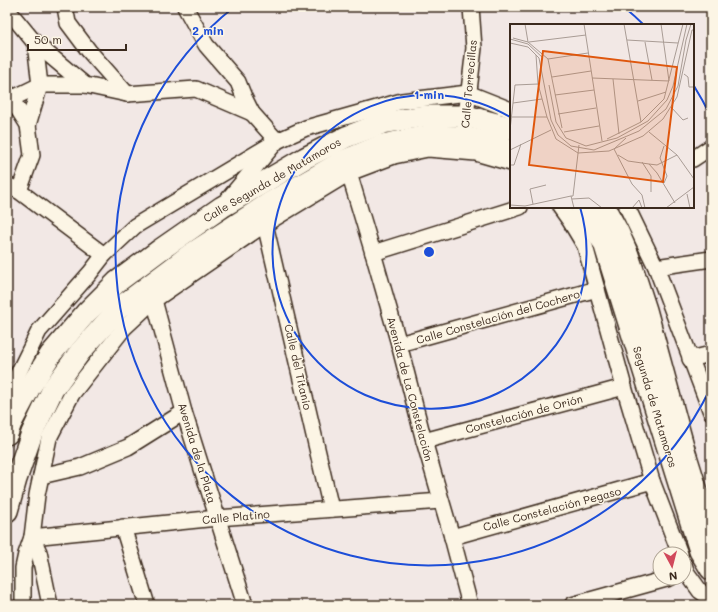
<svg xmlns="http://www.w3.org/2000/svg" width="718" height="612" viewBox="0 0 718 612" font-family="Mali,sans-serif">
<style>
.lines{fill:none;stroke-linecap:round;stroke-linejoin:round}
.minor-casing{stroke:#3b2a1e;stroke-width:18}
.secondary-casing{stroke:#3b2a1e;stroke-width:24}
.minor{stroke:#fcf5e5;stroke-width:15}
.secondary{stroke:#fcf5e5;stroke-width:21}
.ring{fill:none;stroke:#1d4ed8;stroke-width:2}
.labels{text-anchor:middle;stroke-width:3;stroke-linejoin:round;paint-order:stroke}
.street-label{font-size:11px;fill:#3b2a1e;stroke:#fcf5e5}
.inset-road{fill:none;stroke:#a99c95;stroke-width:1}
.view{fill:#df570d;fill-opacity:0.15;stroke:#df570d;stroke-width:2}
.inset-edge{fill:none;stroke:#3b2a1e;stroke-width:2}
.centre{fill:#1d4ed8;stroke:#fcf5e5;stroke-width:2}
.ring-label{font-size:12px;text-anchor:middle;font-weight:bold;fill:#1d4ed8;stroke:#fcf5e5;stroke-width:3;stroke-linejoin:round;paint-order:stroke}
</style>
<rect width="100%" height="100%" fill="#f2e8e5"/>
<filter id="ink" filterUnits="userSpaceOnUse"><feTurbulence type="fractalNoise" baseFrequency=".025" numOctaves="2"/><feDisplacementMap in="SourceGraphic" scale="8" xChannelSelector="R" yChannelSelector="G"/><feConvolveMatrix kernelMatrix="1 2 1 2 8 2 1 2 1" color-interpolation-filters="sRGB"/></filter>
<g filter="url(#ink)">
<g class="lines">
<defs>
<g id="minor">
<path d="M65 7 68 23 89 51 127 94"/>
<path d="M185 7 206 45 238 82 244 97 252 113 277 141 229 198"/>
<path d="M7 9 35 43 85 85 127 94 196 89 252 113"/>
<path d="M7 92 28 125 32 155 19 191"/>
<path d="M7 101 40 85H85"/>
<path d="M28 125 40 85 35 43"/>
<path d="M465 125 474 48 471 7"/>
<path d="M693 159 711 147"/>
<path d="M349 173 373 253 399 344 424 441 452 537 470 605"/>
<path d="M7 185 19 191 104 255"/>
<path d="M560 207 570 221 585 246 624 387 652 481 680 554"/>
<path d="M627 207 656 267 711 412"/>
<path d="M265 224 331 509"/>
<path d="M373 253 520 207"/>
<path d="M656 267 711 259"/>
<path d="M154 300 184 412 245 605"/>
<path d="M399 344 597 289"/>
<path d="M690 359 711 354"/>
<path d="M7 396 39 331 90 273 104 255 135 226 277 141 306 128 402 101 468 93 511 110"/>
<path d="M424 441 624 387"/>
<path d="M41 476 80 467 128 447 184 412"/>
<path d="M123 527 147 605"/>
<path d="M32 537 217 518 441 501"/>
<path d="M32 537 39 552 50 605"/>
<path d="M452 537 652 481"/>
<path d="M684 565 687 573 700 591 711 599"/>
<path d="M23 605V568L26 554 32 537 37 495 49 438 72 394 124 328 154 300 265 224 349 173 394 156 428 149 476 153 511 163"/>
<path d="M572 605 670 578"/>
</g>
<g id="secondary">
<path d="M581 207 604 243 700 551 711 569"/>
<path d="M604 207 618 232 628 255 646 310 685 453 707 523 711 534"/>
<path d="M7 434 11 423 30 387 51 354 86 313 117 282 160 250 222 207 305 158 346 137 383 123 424 116H466L511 128"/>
<path d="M7 511 16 479 32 433 53 389 80 352 118 309 191 254 271 202 341 162 382 145 427 136 464 137 502 146 511 151"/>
</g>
</defs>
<use href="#minor" class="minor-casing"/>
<use href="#secondary" class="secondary-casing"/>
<use href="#minor" class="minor"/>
<use href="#secondary" class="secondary"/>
</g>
</g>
<g class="ring">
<path d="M580 207A157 157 0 1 1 510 117"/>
<path d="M710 389A313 313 0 1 1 234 7M624 7A313 313 0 0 1 644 25M694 86A313 313 0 0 1 710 115"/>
</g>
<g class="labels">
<g class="street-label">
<text transform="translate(469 84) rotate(-85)" y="4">Calle Torrecillas</text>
<text transform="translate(272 180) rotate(-30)" y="4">Calle Segunda de Matamoros</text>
<text transform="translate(498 317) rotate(-16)" y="4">Calle Constelación del Cochero</text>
<text transform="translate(298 367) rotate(77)" y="4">Calle del Titanio</text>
<text transform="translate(410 389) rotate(75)" y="4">Avenida de La Constelación</text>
<text transform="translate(655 407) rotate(73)" y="4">Segunda de Matamoros</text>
<text transform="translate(524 414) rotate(-15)" y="4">Constelación de Orión</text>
<text transform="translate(197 453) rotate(73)" y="4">Avenida de la Plata</text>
<text transform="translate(552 509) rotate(-15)" y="4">Calle Constelación Pegaso</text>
<text transform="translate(236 517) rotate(-5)" y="4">Calle Platino</text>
</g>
</g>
<g transform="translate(510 24)">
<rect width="184" height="184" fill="#f2e8e5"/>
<path class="inset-road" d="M15 0 18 18 38 35 52 104M74 0 92 117M114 0 131 98M151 0 159 57M3 14 18 18M0 15 18 20 33 34M117 16 168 19M19 18 76 11M135 18 142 56M0 19 18 23 29 34 41 96 48 111 61 122 84 126 129 107 156 85 168 62 176 16 181 0M26 31 28 60 37 93 46 115 68 129 99 127 133 112 153 95 167 73 182 6H184M38 35 78 29M174 50 178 53 179 63H184M42 53 81 47M82 54 159 57M103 55 109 110M39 61 46 98 56 114 76 122 107 114 138 97 157 76 163 62 177 0M45 71 84 66M128 77 156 68M3 79 32 75M161 83 173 96 178 94M48 90 86 84M2 93H37M0 106 5 61 28 60M54 108 89 102M139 108 167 131 184 155M116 114 104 125 122 160 132 171 135 184M97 115 131 98 154 75 173 0M0 126 41 106M108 131 118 137 139 140 147 149 165 179M132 138 141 152V168M139 140 147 141 167 131M0 141H4L11 120M154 159 157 152 150 134 154 122M177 170 180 184M62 175 79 174 92 184M23 180 20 165 36 161M0 181 15 182 61 172M64 184 61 172H63L69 121M122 184 129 176 132 184M156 184 184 163"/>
<path class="view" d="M33 27 167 43 153 158 19 141Z"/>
<rect width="184" height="184" class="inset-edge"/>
</g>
<circle cx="429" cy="252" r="6" class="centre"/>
<g class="ring-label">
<text x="208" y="35">2 min</text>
<text x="429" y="99">1 min</text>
</g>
<rect width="718" height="612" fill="none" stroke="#fcf5e5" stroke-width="24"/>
<rect x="12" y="12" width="694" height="588" fill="none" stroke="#3b2a1e" stroke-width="1.5" filter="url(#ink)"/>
<g transform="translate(672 566) rotate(173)"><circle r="19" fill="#fcf5e5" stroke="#afa495"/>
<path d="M0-3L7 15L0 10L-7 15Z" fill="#d1495b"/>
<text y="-6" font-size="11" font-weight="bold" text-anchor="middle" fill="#3b2a1e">N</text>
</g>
<path d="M28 44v6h98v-6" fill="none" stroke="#3b2a1e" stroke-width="2"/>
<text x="34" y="44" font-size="12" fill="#3b2a1e" stroke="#fcf5e5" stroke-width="3" paint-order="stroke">50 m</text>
</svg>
